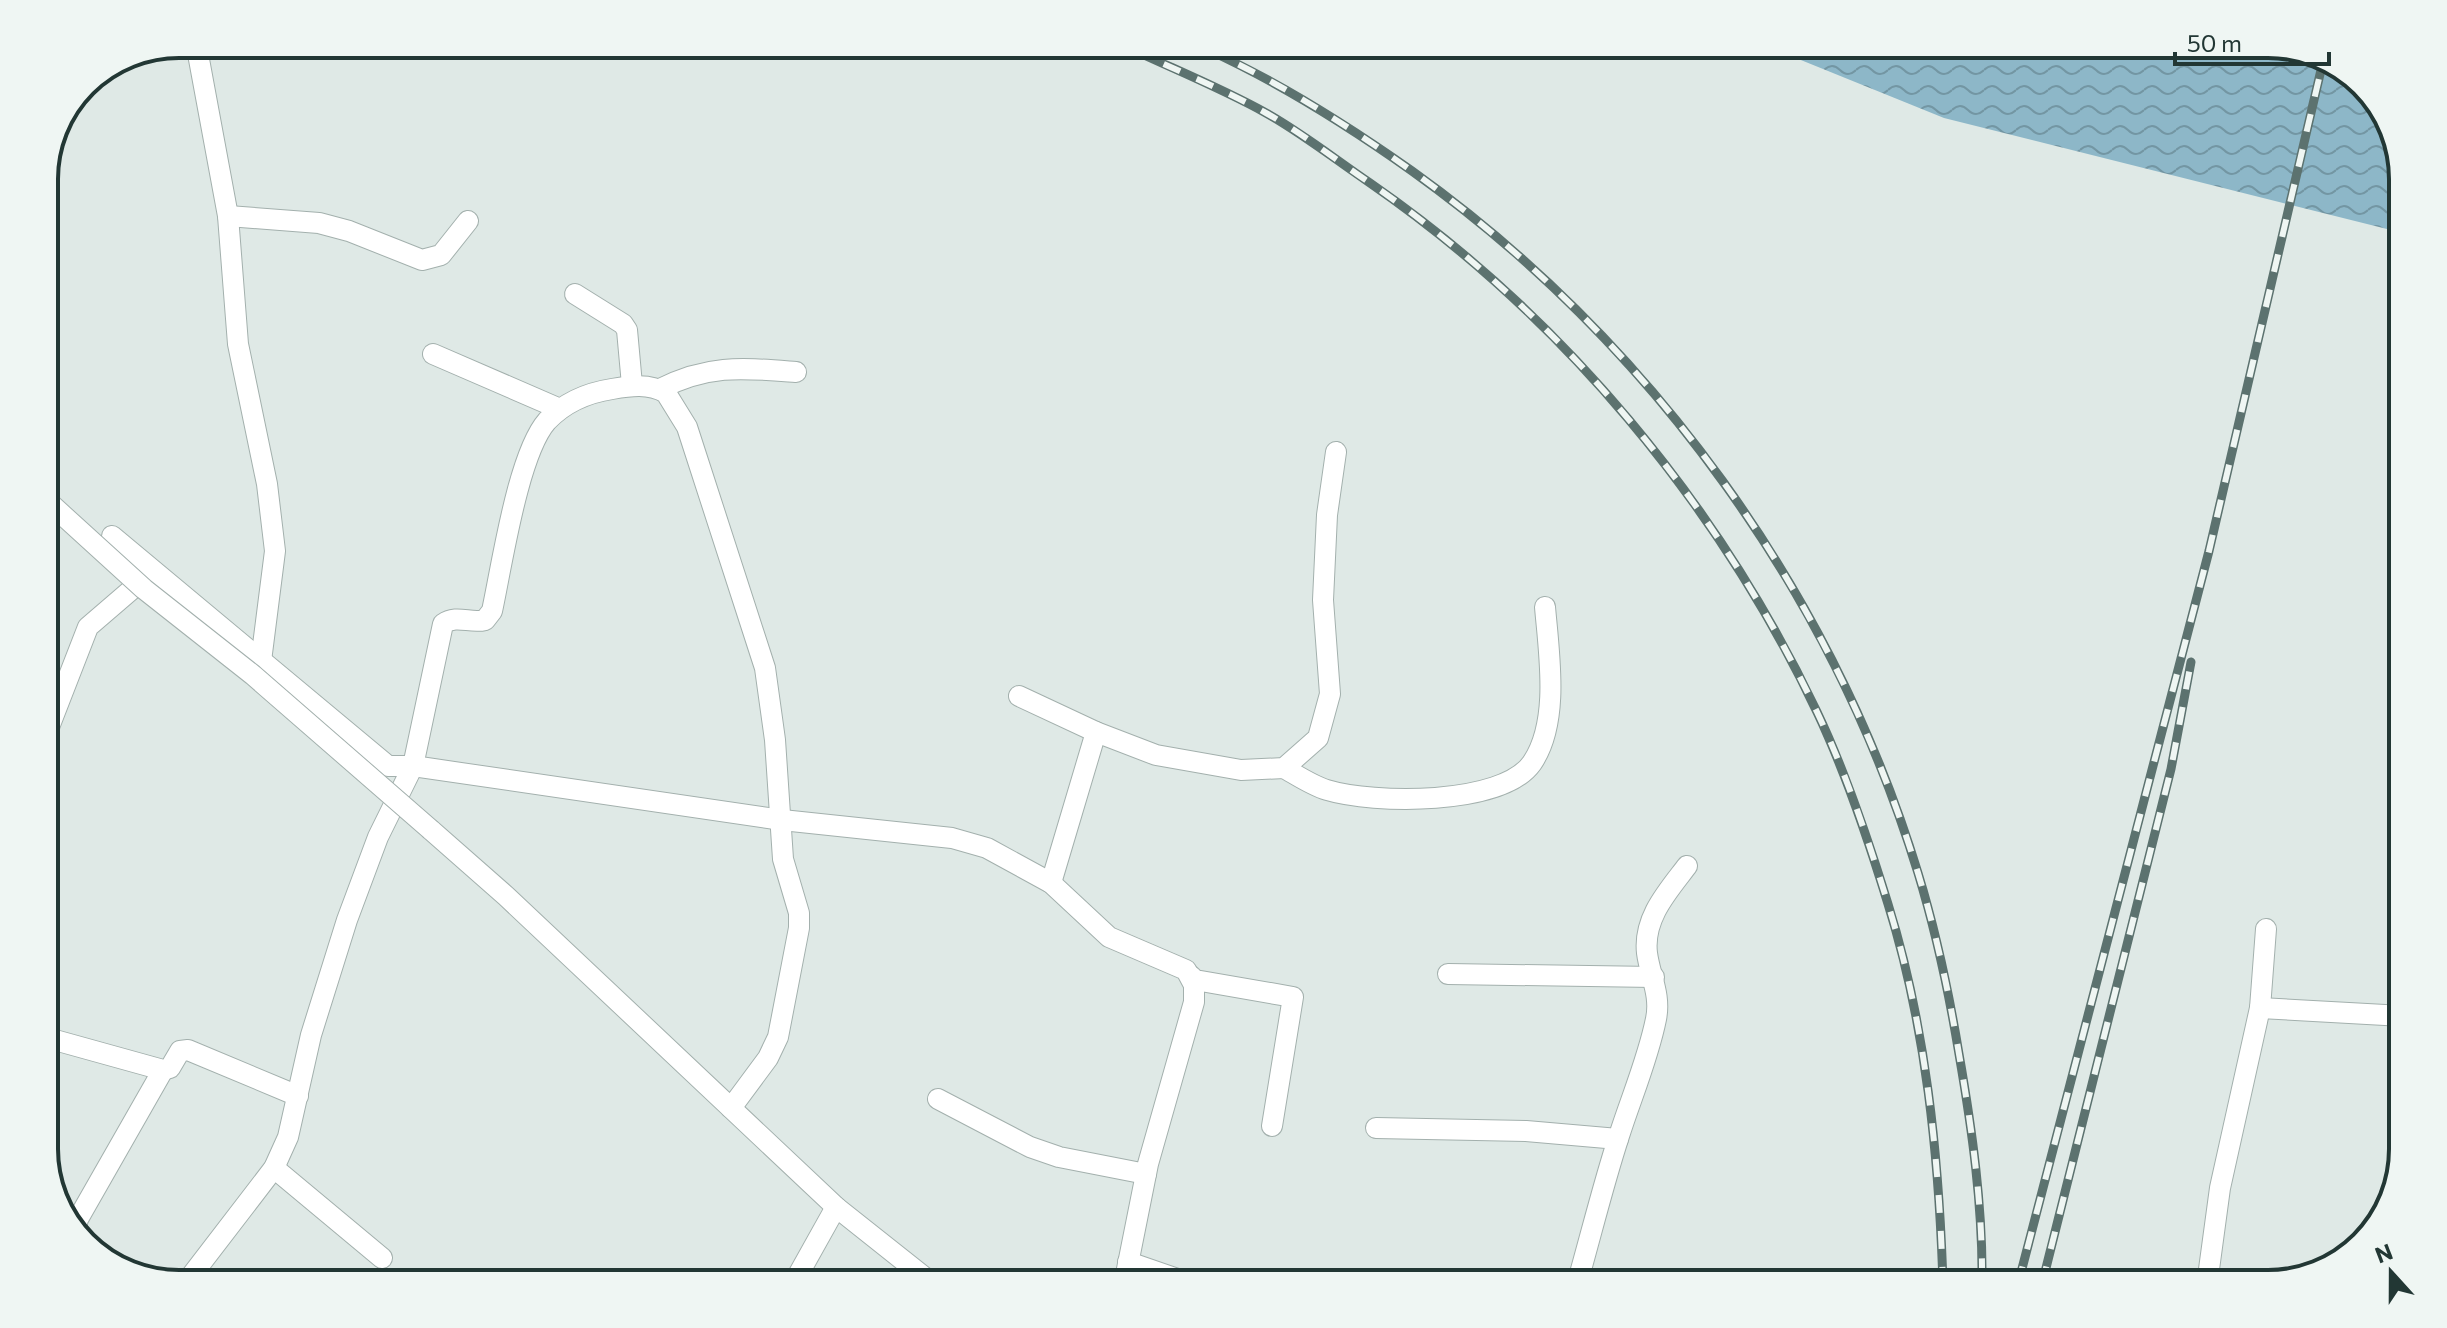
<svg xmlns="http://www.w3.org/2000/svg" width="2447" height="1328" viewBox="0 0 2447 1328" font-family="Commissioner,sans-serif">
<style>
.water{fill:url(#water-waves)}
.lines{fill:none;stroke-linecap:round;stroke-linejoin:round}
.minor-casing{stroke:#a3b0ad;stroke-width:22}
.minor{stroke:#fff;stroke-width:20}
.rail-casing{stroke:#5c726f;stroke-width:9}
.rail{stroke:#eff6f3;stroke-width:6;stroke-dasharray:18;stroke-linecap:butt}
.minor-bridge-casing{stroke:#a3b0ad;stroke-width:22;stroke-linecap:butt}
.minor-bridge{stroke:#fff;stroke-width:20}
.rim{fill:none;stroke:#223734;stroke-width:4}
</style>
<defs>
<pattern id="water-waves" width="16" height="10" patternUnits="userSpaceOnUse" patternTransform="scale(2)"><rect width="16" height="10" fill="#8db7c8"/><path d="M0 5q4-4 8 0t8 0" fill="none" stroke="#7396a3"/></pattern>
</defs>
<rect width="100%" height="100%" fill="#dfe9e6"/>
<path class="water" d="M2268 44 2328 58 2380 104 2403 171V233L1944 118 1766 46Z"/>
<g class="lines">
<defs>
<g id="minor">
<path d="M198 54 228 216 238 344 267 484 275 551 261 661"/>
<path d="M228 216 319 223 349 231 422 260 441 255 468 221"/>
<path d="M575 294 623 324 627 330 632 385"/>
<path d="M433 354 560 409"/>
<path d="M660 389C709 364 743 368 796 372"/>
<path d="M112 536 388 766H413L782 820 952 838 987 848 1051 883 1109 937 1186 970 1194 985V1002L1148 1164 1124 1284"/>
<path d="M1019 696 1096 732 1156 755 1241 770 1284 768 1318 738 1330 694 1323 600 1327 515 1336 452"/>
<path d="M44 740 88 627 138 584"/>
<path d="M1284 768C1298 776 1313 786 1327 790 1373 804 1502 806 1532 763 1560 722 1549 654 1545 607"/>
<path d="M431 830 506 896 836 1207 933 1284"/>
<path d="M1051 883 1096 732"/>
<path d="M1448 974 1654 977"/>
<path d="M1191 976 1195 980 1293 997 1272 1126"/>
<path d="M2260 1008 2403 1016"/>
<path d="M44 1037 163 1070 170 1068 180 1051 188 1050 298 1096"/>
<path d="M938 1099 1030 1147 1059 1157 1146 1174"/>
<path d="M1376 1128 1526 1131 1618 1139"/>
<path d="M274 1168 382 1258"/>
<path d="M75 1231 78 1219 163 1070"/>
<path d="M1128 1262 1192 1284"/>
<path d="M185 1284 274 1168 288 1137 311 1035 347 920 378 837 413 766 443 624C457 614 470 624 485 620L492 611C502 565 518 454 547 421 565 402 586 393 612 389 630 386 649 383 666 393L687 427 765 668 775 740 783 859 799 913V928L778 1037 768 1058 731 1108"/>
<path d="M793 1284 836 1207"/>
<path d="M1577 1284C1591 1235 1603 1185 1619 1136 1631 1098 1648 1059 1656 1019 1661 995 1650 976 1647 953 1643 918 1668 891 1687 866"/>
<path d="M2207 1284 2220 1188 2260 1008 2266 929"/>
</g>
</defs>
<use href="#minor" class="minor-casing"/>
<use href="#minor" class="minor"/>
<defs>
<g id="rail">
<path d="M1131 49C1176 70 1223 89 1266 113 1302 133 1336 160 1370 183 1561 315 1718 503 1817 712 1846 773 1868 839 1888 904 1926 1026 1939 1157 1943 1284"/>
<path d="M1206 49C1279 82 1347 125 1412 171 1651 342 1832 592 1918 873 1936 932 1949 993 1959 1054 1972 1129 1983 1207 1982 1284"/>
<path d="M2018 1284 2209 551 2324 57"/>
<path d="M2042 1284 2171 769 2191 662"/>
</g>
</defs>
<use href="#rail" class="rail-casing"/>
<use href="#rail" class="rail"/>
<defs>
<path id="minor-bridge" d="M44 498 144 589 253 675 431 830"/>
</defs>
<use href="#minor-bridge" class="minor-bridge-casing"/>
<use href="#minor-bridge" class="minor-bridge"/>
</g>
<path d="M0 0H2447V1328H0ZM179 58H2268A121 121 0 0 1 2389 179V1149A121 121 0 0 1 2268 1270H179A121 121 0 0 1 58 1149V179A121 121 0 0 1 179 58Z" fill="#eff6f3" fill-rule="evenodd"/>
<path class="rim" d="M179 58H2268A121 121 0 0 1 2389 179V1149A121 121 0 0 1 2268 1270H179A121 121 0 0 1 58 1149V179A121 121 0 0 1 179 58Z"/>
<g transform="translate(2391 1272) rotate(339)" stroke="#eff6f3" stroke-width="6" paint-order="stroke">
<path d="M0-6L14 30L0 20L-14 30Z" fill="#223734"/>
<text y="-12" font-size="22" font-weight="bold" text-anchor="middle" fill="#223734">N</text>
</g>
<path d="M2175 52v12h154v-12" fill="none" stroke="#223734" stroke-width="4"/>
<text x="2187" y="52" font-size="24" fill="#223734" stroke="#eff6f3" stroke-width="6" paint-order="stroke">50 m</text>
</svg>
